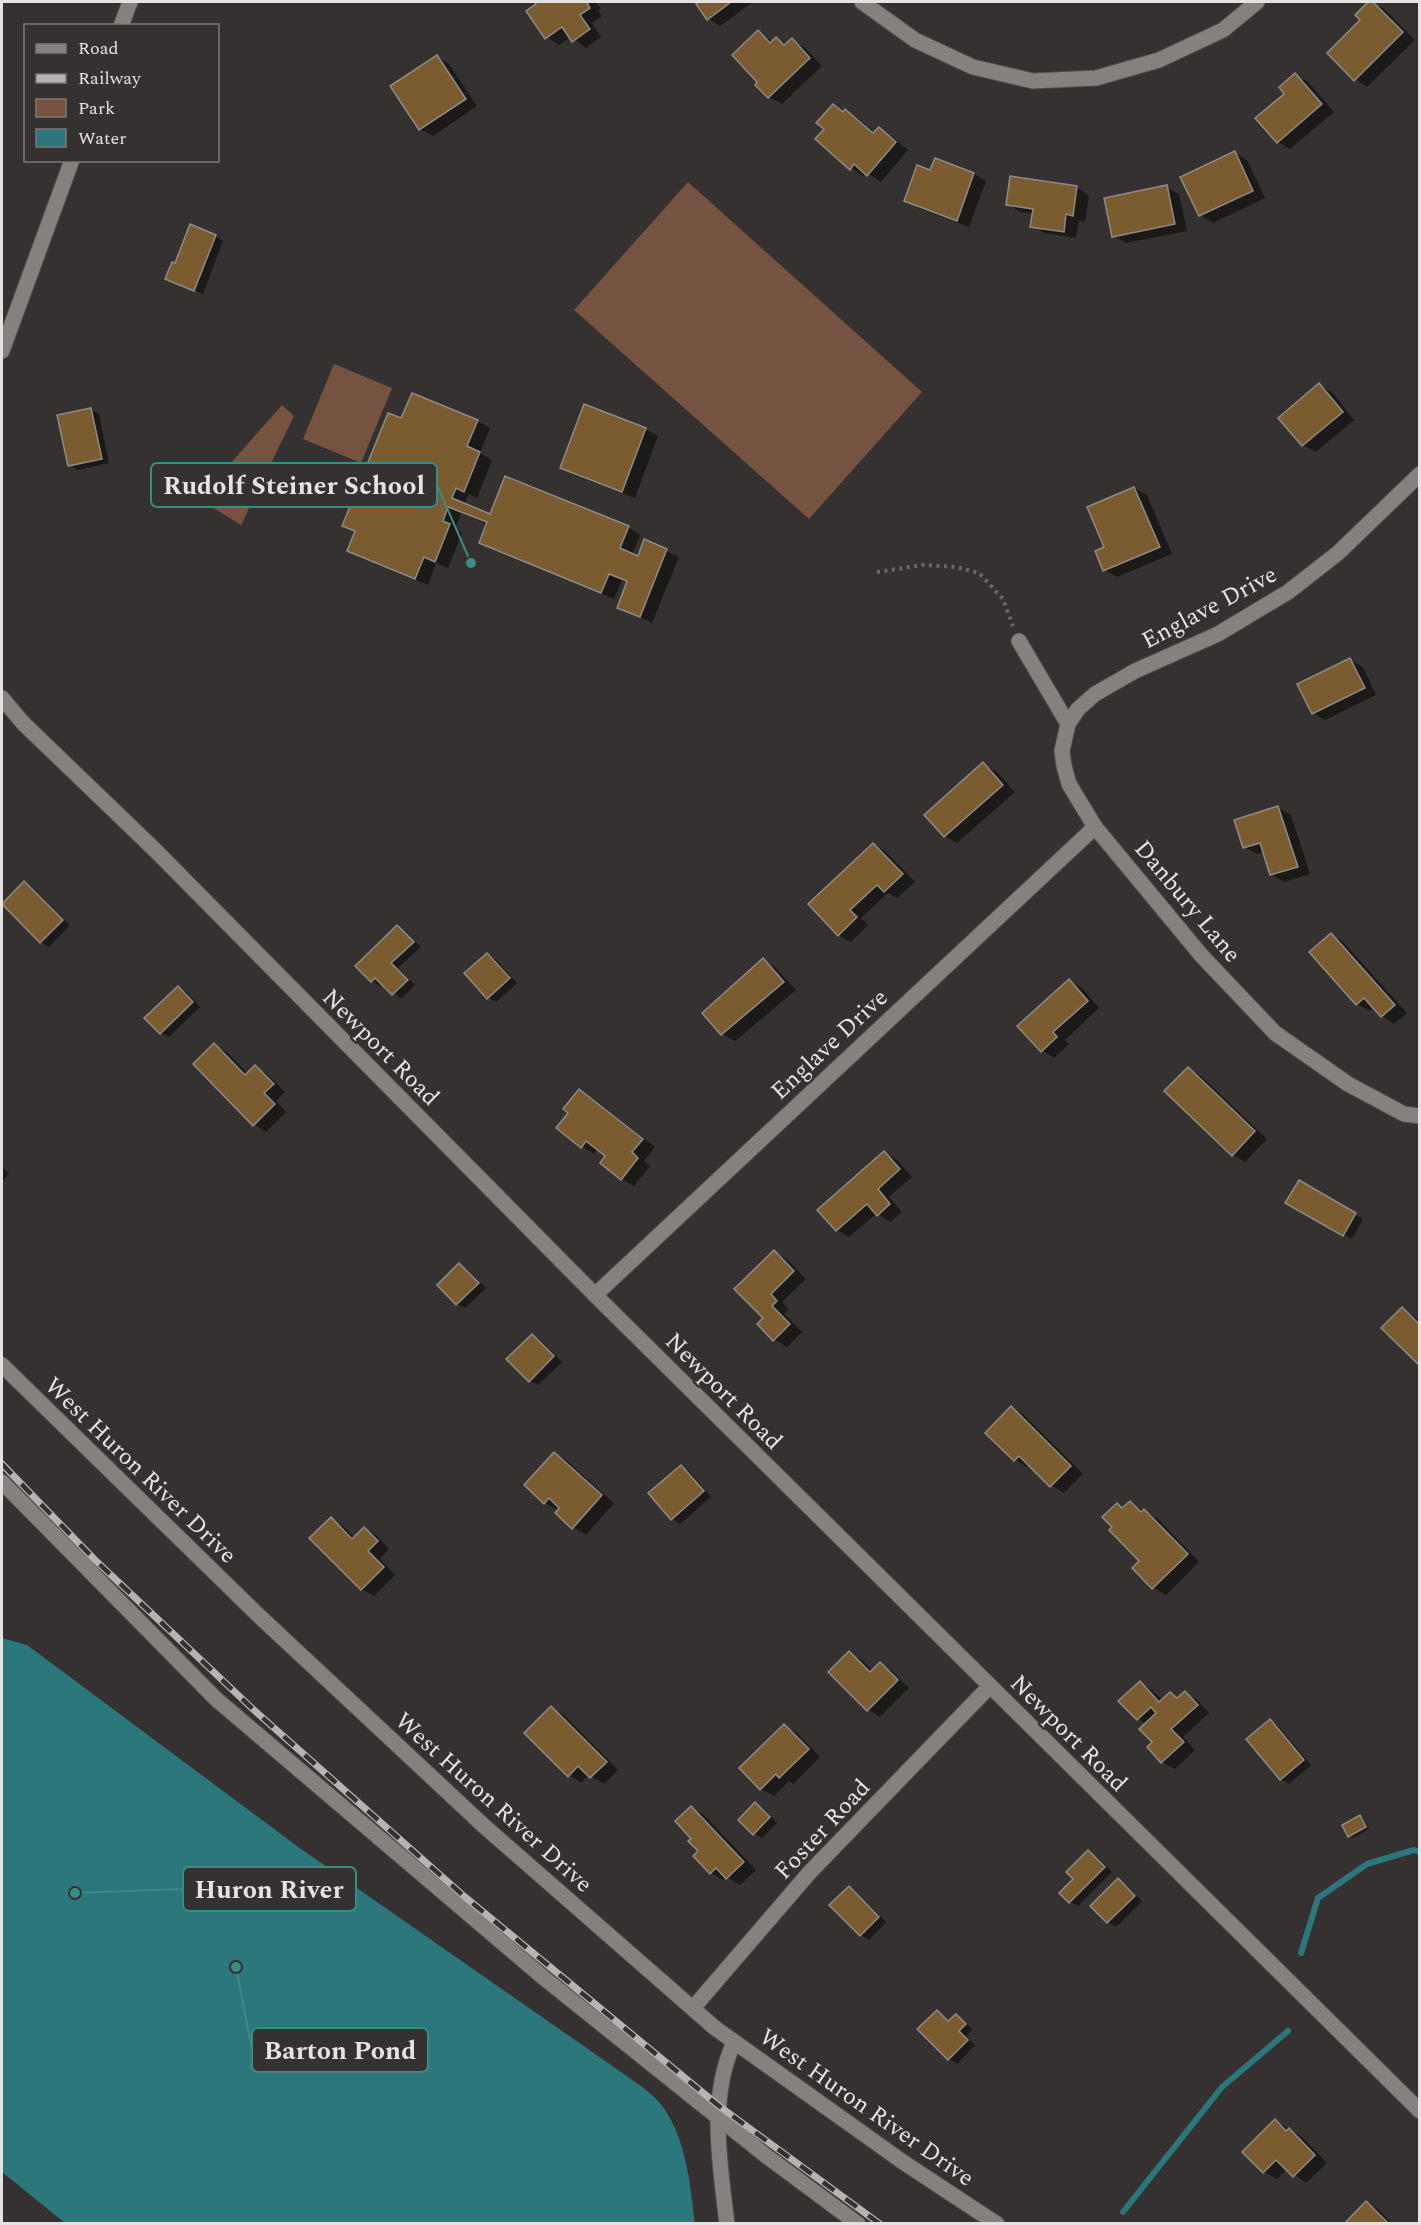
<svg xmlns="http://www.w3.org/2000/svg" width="1421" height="2225" viewBox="0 0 1421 2225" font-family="Spectral,serif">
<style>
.green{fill:#765241}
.water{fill:#2b777b}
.shadow{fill:#0007}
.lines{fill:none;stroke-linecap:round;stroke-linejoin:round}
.stream{stroke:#2b777b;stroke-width:6}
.building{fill:#7b5c30;stroke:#8e8b87;stroke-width:1.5}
.minor-casing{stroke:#514d4c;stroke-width:17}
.path{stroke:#6c6867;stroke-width:4;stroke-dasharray:3 4.5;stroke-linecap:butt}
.minor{stroke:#86817f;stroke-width:15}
.rail-casing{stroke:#b6b3b2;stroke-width:7}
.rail{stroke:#353130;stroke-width:4.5;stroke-dasharray:14;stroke-linecap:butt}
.labels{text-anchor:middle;stroke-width:5;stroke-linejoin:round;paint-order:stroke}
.street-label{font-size:24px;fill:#e5e2e1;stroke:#353130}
.leader{fill:none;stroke:#3a8c85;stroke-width:2}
.callout-dot{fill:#3a8c85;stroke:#353130;stroke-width:2}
.callout{fill:#353130;stroke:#3a8c85;stroke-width:2}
.callout-label{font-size:26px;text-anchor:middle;font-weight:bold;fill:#e5e2e1}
</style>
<rect width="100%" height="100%" fill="#353130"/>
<g class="green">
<path d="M688 182 922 392 809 519 574 310Z"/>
<path d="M334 364 392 388 361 463 303 439Z"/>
<path d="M282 405 294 416 241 525 199 499Z"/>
</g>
<path class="water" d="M2 1638 27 1645 301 1849 641 2086C647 2091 654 2096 659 2102 686 2134 690 2184 695 2223H65L2 2172Z"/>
<g class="shadow">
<path d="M536 2H596L601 9 598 11 602 16 592 23 601 37 586 48 571 37 559 45 547 37Z"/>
<path d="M702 2H753L720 26 708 18 698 4Z"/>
<path d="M1370 2 1383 8 1415 40 1367 87 1355 79 1362 20 1357 15Z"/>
<path d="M758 32 773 42 777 39 787 44 792 40 804 47 822 66 782 104 769 97Z"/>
<path d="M437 57 449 64 477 106 433 136 420 129Z"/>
<path d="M1295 75 1308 82 1334 112 1290 149 1278 142 1287 94Z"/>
<path d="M833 106 858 118 875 133 879 129 891 136 908 150 881 182 866 172 863 176 851 168 826 129Z"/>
<path d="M1235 153 1247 160 1265 198 1213 223 1200 215Z"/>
<path d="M936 160 974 174 986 181 969 227 918 208 906 200 931 172Z"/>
<path d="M1166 187 1179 194 1187 231 1126 243 1114 236Z"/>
<path d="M1077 188 1089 195 1085 222 1079 221 1076 238 1045 233 1032 226 1034 213 1020 212 1008 204Z"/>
<path d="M215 236 223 241 203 294 167 279 176 265Z"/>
<path d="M1319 385 1332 392 1354 420 1316 452 1303 445 1280 418Z"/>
<path d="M91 410 99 414 109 463 78 470 70 465Z"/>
<path d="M402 420 477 421 490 428 480 453 492 460 477 498 469 494 464 505 491 516 628 527 640 535 632 555 638 558 645 541 679 557 652 623 619 607 629 582 622 580 614 599 493 549 481 542 488 524 461 513 455 529 462 533 448 568 436 563 428 585 361 558 349 550 356 532 344 525Z"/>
<path d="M645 429 658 436 635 498 575 475 562 468Z"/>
<path d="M1134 488 1147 495 1172 554 1117 577 1105 570 1106 547Z"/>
<path d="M1350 660 1363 667 1376 695 1325 720 1313 713Z"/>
<path d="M983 764 996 771 1015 792 957 843 944 836Z"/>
<path d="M1278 808 1291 815 1310 874 1284 882 1271 874 1264 852 1257 854 1244 847Z"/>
<path d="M874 844 886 852 915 882 897 898 888 893 861 918 868 925 851 942 838 935Z"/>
<path d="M24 882 32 887 70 925 49 947 41 942 3 904Z"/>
<path d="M397 927 405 932 421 947 398 968 415 985 401 999 382 983 380 986 372 981Z"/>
<path d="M1331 934 1343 942 1407 1013 1394 1024 1382 1016 1374 1007 1370 1011 1357 1004 1311 952Z"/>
<path d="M487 955 495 959 517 983 496 1002 488 997Z"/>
<path d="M763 960 775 967 796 990 735 1041 722 1034Z"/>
<path d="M1069 981 1082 988 1099 1008 1065 1040 1069 1044 1054 1058 1042 1050Z"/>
<path d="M178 987 186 992 200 1007 169 1037 161 1033Z"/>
<path d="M214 1045 227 1052 248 1074 255 1067 267 1074 285 1092 276 1101 286 1112 266 1132 254 1124Z"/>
<path d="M1188 1068 1201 1076 1267 1139 1245 1162 1233 1155Z"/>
<path d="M580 1091 592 1098 655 1147 644 1161 650 1166 634 1186 622 1179 607 1156 598 1149 594 1154 582 1146 570 1113Z"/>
<path d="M885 1153 897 1160 912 1177 889 1197 902 1212 890 1222 877 1213 849 1237 837 1230Z"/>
<path d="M2 1166 9 1174 2 1181Z"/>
<path d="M1299 1182 1363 1219 1352 1239 1287 1202Z"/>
<path d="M774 1252 787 1259 806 1279 782 1302 789 1309 784 1314 802 1332 787 1347 774 1339 765 1318Z"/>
<path d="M459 1265 468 1270 486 1288 465 1308 457 1304Z"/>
<path d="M1402 1309 1420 1321V1364Z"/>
<path d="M532 1335 540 1340 562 1362 538 1385 530 1381Z"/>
<path d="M1011 1408 1024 1415 1083 1474 1064 1493 1051 1485 1030 1465 1027 1467 1015 1460Z"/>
<path d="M555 1453 567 1461 614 1503 586 1535 573 1527 559 1511 545 1503Z"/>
<path d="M681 1467 689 1471 711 1497 680 1524 672 1519 650 1494Z"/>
<path d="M1130 1503 1157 1518 1199 1562 1166 1595 1153 1587 1141 1561 1114 1527 1118 1504 1124 1508Z"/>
<path d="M331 1519 343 1526 355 1538 364 1529 377 1536 389 1549 380 1559 395 1575 374 1596 361 1589Z"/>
<path d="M849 1653 862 1660 873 1671 880 1664 892 1671 909 1688 880 1717 868 1709Z"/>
<path d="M1140 1683 1152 1690 1163 1701 1171 1694 1179 1698 1185 1693 1197 1700 1209 1713 1183 1737 1195 1750 1175 1769 1162 1762 1147 1724 1138 1719Z"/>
<path d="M551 1707 564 1715 618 1770 604 1784 589 1775 581 1783 569 1775Z"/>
<path d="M1270 1721 1278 1726 1311 1765 1289 1784 1281 1779Z"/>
<path d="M785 1726 797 1733 820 1757 793 1784 789 1781 774 1796 761 1789Z"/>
<path d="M756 1804 764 1809 777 1823 762 1838 754 1833Z"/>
<path d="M691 1808 704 1815 756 1870 740 1885 727 1877 723 1880 711 1873 693 1839Z"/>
<path d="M1360 1817 1363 1819 1369 1829 1353 1838 1350 1836Z"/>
<path d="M1089 1852 1097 1857 1112 1872 1078 1906 1070 1902 1075 1880Z"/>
<path d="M1118 1880 1126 1885 1142 1901 1116 1927 1108 1922Z"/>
<path d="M849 1888 857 1893 886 1922 869 1940 861 1935Z"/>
<path d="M937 2012 950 2022 956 2015 973 2029 966 2036 975 2045 957 2064 949 2059Z"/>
<path d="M1275 2121 1302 2137 1327 2163 1306 2183 1287 2169 1277 2179 1264 2172 1244 2152Z"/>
<path d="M1366 2202 1379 2210 1392 2224H1346Z"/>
</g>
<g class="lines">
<g class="stream">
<path d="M1301 1953 1318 1898 1367 1864 1414 1850 1420 1852"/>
<path d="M1123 2212 1222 2087 1288 2031"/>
</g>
</g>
<g class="building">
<path d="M534 2H590L587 3 590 8 580 15 590 29 572 42 562 27 545 39 526 11 536 4Z"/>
<path d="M699 2H731L707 20 696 4Z"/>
<path d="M1368 2H1373L1403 32 1354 81 1327 53 1360 20 1355 15Z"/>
<path d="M758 30 770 43 776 37 784 45 792 38 810 58 768 98 755 85 757 82 732 55Z"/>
<path d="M437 55 466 99 419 130 390 86Z"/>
<path d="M1295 73 1322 104 1277 143 1255 118 1284 94 1279 87Z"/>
<path d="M833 104 843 112 845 109 873 133 879 127 896 142 867 176 854 164 850 170 815 139 824 129 816 123Z"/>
<path d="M1235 151 1253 191 1199 216 1180 177Z"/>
<path d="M935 158 974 173 957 221 904 201 917 165 930 170Z"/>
<path d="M1010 176 1077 186 1073 216 1066 214 1064 232 1030 227 1033 209 1006 205Z"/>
<path d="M1167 185 1175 224 1112 237 1104 198Z"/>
<path d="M190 224 216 235 194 291 165 279 172 262 175 263Z"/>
<path d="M1319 383 1343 412 1302 446 1278 418Z"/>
<path d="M412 393 478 420 467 446 480 452 464 492 456 488 452 498 490 514 505 476 629 526 620 548 638 556 644 539 667 549 640 617 617 608 627 581 609 574 601 593 479 543 487 522 448 507 443 521 450 524 435 562 424 557 415 579 347 551 355 531 342 526 388 413 401 418Z"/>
<path d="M584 404 646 428 622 492 560 468Z"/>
<path d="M91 408 102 459 68 466 57 415Z"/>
<path d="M1134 487 1160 547 1103 571 1095 551 1104 547 1087 507Z"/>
<path d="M1350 658 1365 688 1312 714 1297 684Z"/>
<path d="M983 762 1003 785 944 837 924 815Z"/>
<path d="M1278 806 1298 867 1270 875 1260 843 1243 848 1234 820Z"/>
<path d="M873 843 903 874 884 892 877 885 850 910 857 917 838 936 808 904Z"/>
<path d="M24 881 63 920 40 943 2 904Z"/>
<path d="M397 925 414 942 391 963 408 980 392 995 375 978 371 982 355 966Z"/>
<path d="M1331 933 1395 1005 1381 1017 1364 998 1356 1005 1309 952Z"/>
<path d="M487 953 510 978 487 999 464 973Z"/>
<path d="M763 958 784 982 721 1035 702 1013Z"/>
<path d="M1069 979 1088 1001 1053 1032 1057 1037 1041 1052 1017 1026Z"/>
<path d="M178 986 193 1002 160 1034 144 1018Z"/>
<path d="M214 1043 245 1075 255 1065 274 1084 264 1093 275 1104 253 1126 193 1064Z"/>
<path d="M1188 1067 1255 1131 1232 1156 1164 1091Z"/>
<path d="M579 1089 643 1139 632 1152 638 1158 621 1180 600 1163 605 1156 586 1141 581 1148 556 1128 568 1113 563 1109Z"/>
<path d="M884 1151 900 1169 878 1189 890 1204 877 1216 867 1204 836 1231 817 1210Z"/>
<path d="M1299 1180 1356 1213 1343 1236 1285 1203Z"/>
<path d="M774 1250 794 1271 771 1294 777 1301 772 1306 790 1324 773 1341 757 1324 763 1318 734 1289Z"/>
<path d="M459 1263 479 1283 456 1305 437 1285Z"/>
<path d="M1402 1307 1420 1325V1366L1381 1328Z"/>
<path d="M532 1334 554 1356 529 1382 506 1359Z"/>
<path d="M1011 1406 1071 1466 1050 1487 1019 1456 1014 1461 985 1433Z"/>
<path d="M554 1452 602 1495 572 1529 555 1513 559 1508 549 1498 544 1504 524 1485Z"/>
<path d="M681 1465 704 1491 671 1520 648 1493Z"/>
<path d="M1130 1501 1141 1512 1144 1509 1188 1554 1152 1589 1132 1568 1139 1561 1109 1530 1112 1527 1102 1517 1117 1503 1122 1508Z"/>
<path d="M331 1517 352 1539 364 1527 378 1541 368 1551 384 1567 361 1590 309 1538Z"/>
<path d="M849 1651 870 1672 880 1662 898 1680 867 1711 828 1672Z"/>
<path d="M1140 1681 1159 1702 1170 1692 1177 1698 1185 1691 1198 1705 1171 1729 1184 1742 1161 1763 1147 1747 1152 1742 1139 1729 1156 1713 1151 1707 1137 1720 1118 1701Z"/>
<path d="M551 1706 607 1762 590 1778 578 1766 568 1777 524 1733Z"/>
<path d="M1270 1719 1304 1760 1280 1780 1246 1739Z"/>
<path d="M784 1724 809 1749 779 1778 776 1774 760 1790 739 1768Z"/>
<path d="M755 1802 770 1817 753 1835 738 1820Z"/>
<path d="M691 1806 744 1862 726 1879 716 1868 710 1874 693 1856 698 1851 688 1841 691 1839 675 1821Z"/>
<path d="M1360 1815 1366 1827 1348 1837 1342 1825Z"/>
<path d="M1088 1850 1105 1867 1069 1903 1059 1893 1073 1879 1066 1872Z"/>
<path d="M1118 1878 1135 1896 1107 1923 1090 1906Z"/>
<path d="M849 1886 879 1917 860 1936 829 1905Z"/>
<path d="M937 2010 948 2021 956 2014 966 2024 959 2031 968 2040 948 2060 917 2029Z"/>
<path d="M1275 2119 1286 2131 1289 2128 1315 2155 1293 2177 1276 2160 1263 2173 1242 2152Z"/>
<path d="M1366 2201 1389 2224H1344Z"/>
</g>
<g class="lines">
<defs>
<g id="minor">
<path d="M862 2 915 40 973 67 1033 81 1096 78 1159 60 1223 30 1257 2"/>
<path d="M121 26 130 2"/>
<path d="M2 351 72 160"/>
<path d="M1420 474 1338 553 1288 592 1218 634 1135 671 1095 694 1078 709 1068 724 1062 751 1064 766 1069 784 1095 827 1201 955 1275 1033 1348 1084 1404 1114 1420 1116"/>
<path d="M1019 641 1068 724"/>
<path d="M2 698 23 723 155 850 595 1295 1420 2111"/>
<path d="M595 1295 1095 827"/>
<path d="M2 1365 257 1614 484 1826 715 2028 903 2162 997 2224"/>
<path d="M2 1482 216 1699 544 1978 765 2155 858 2224"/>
<path d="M693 2008 810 1872 990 1686"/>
<path d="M727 2224C720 2163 708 2100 734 2042"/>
</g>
</defs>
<use href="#minor" class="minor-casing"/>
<path class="path" d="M877 572 923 565 956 567 979 573 1003 599 1013 626"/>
<use href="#minor" class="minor"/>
<defs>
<path id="rail" d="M2 1464 94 1559 255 1711 465 1897 719 2106 880 2224"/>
</defs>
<use href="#rail" class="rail-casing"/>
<use href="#rail" class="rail"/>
</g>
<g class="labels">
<g class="street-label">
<text transform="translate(1209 607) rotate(-28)" y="8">Englave Drive</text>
<text transform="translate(1188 901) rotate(50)" y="8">Danbury Lane</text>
<text transform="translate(829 1044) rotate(-43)" y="8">Englave Drive</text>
<text transform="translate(381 1047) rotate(45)" y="8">Newport Road</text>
<text transform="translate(724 1391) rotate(45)" y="8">Newport Road</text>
<text transform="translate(141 1470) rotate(44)" y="8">West Huron River Drive</text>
<text transform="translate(1069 1733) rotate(45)" y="8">Newport Road</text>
<text transform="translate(494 1802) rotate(42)" y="8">West Huron River Drive</text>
<text transform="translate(822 1829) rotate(-47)" y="8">Foster Road</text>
<text transform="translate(867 2107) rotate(35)" y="8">West Huron River Drive</text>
</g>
</g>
<path class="leader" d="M471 563L437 485M75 1893L183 1889M236 1967L252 2050"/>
<g class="callout-dot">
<circle cx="471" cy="563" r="6"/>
<circle cx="75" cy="1893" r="6"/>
<circle cx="236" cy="1967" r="6"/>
</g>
<g class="callout">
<rect x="151" y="463" width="286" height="44" rx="6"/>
<rect x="183" y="1867" width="173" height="44" rx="6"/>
<rect x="252" y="2028" width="176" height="44" rx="6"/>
</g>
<g class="callout-label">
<text x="294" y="494">Rudolf Steiner School</text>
<text x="269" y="1898">Huron River</text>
<text x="340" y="2059">Barton Pond</text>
</g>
<rect width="1421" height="2225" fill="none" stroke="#e5e2e1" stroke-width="6"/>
<rect x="24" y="24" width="195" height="138" fill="#353130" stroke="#7b7877" stroke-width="1.5"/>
<rect x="36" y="44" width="30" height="9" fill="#86817f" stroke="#7b7877" stroke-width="1.5"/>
<text x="78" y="54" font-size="18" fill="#e5e2e1">Road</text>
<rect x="36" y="74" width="30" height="9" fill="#b6b3b2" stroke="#7b7877" stroke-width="1.5"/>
<text x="78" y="84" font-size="18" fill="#e5e2e1">Railway</text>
<rect x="36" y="99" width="30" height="18" fill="#765241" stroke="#7b7877" stroke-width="1.5"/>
<text x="78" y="114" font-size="18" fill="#e5e2e1">Park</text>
<rect x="36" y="129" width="30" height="18" fill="#2b777b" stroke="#7b7877" stroke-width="1.5"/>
<text x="78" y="144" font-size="18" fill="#e5e2e1">Water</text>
</svg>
